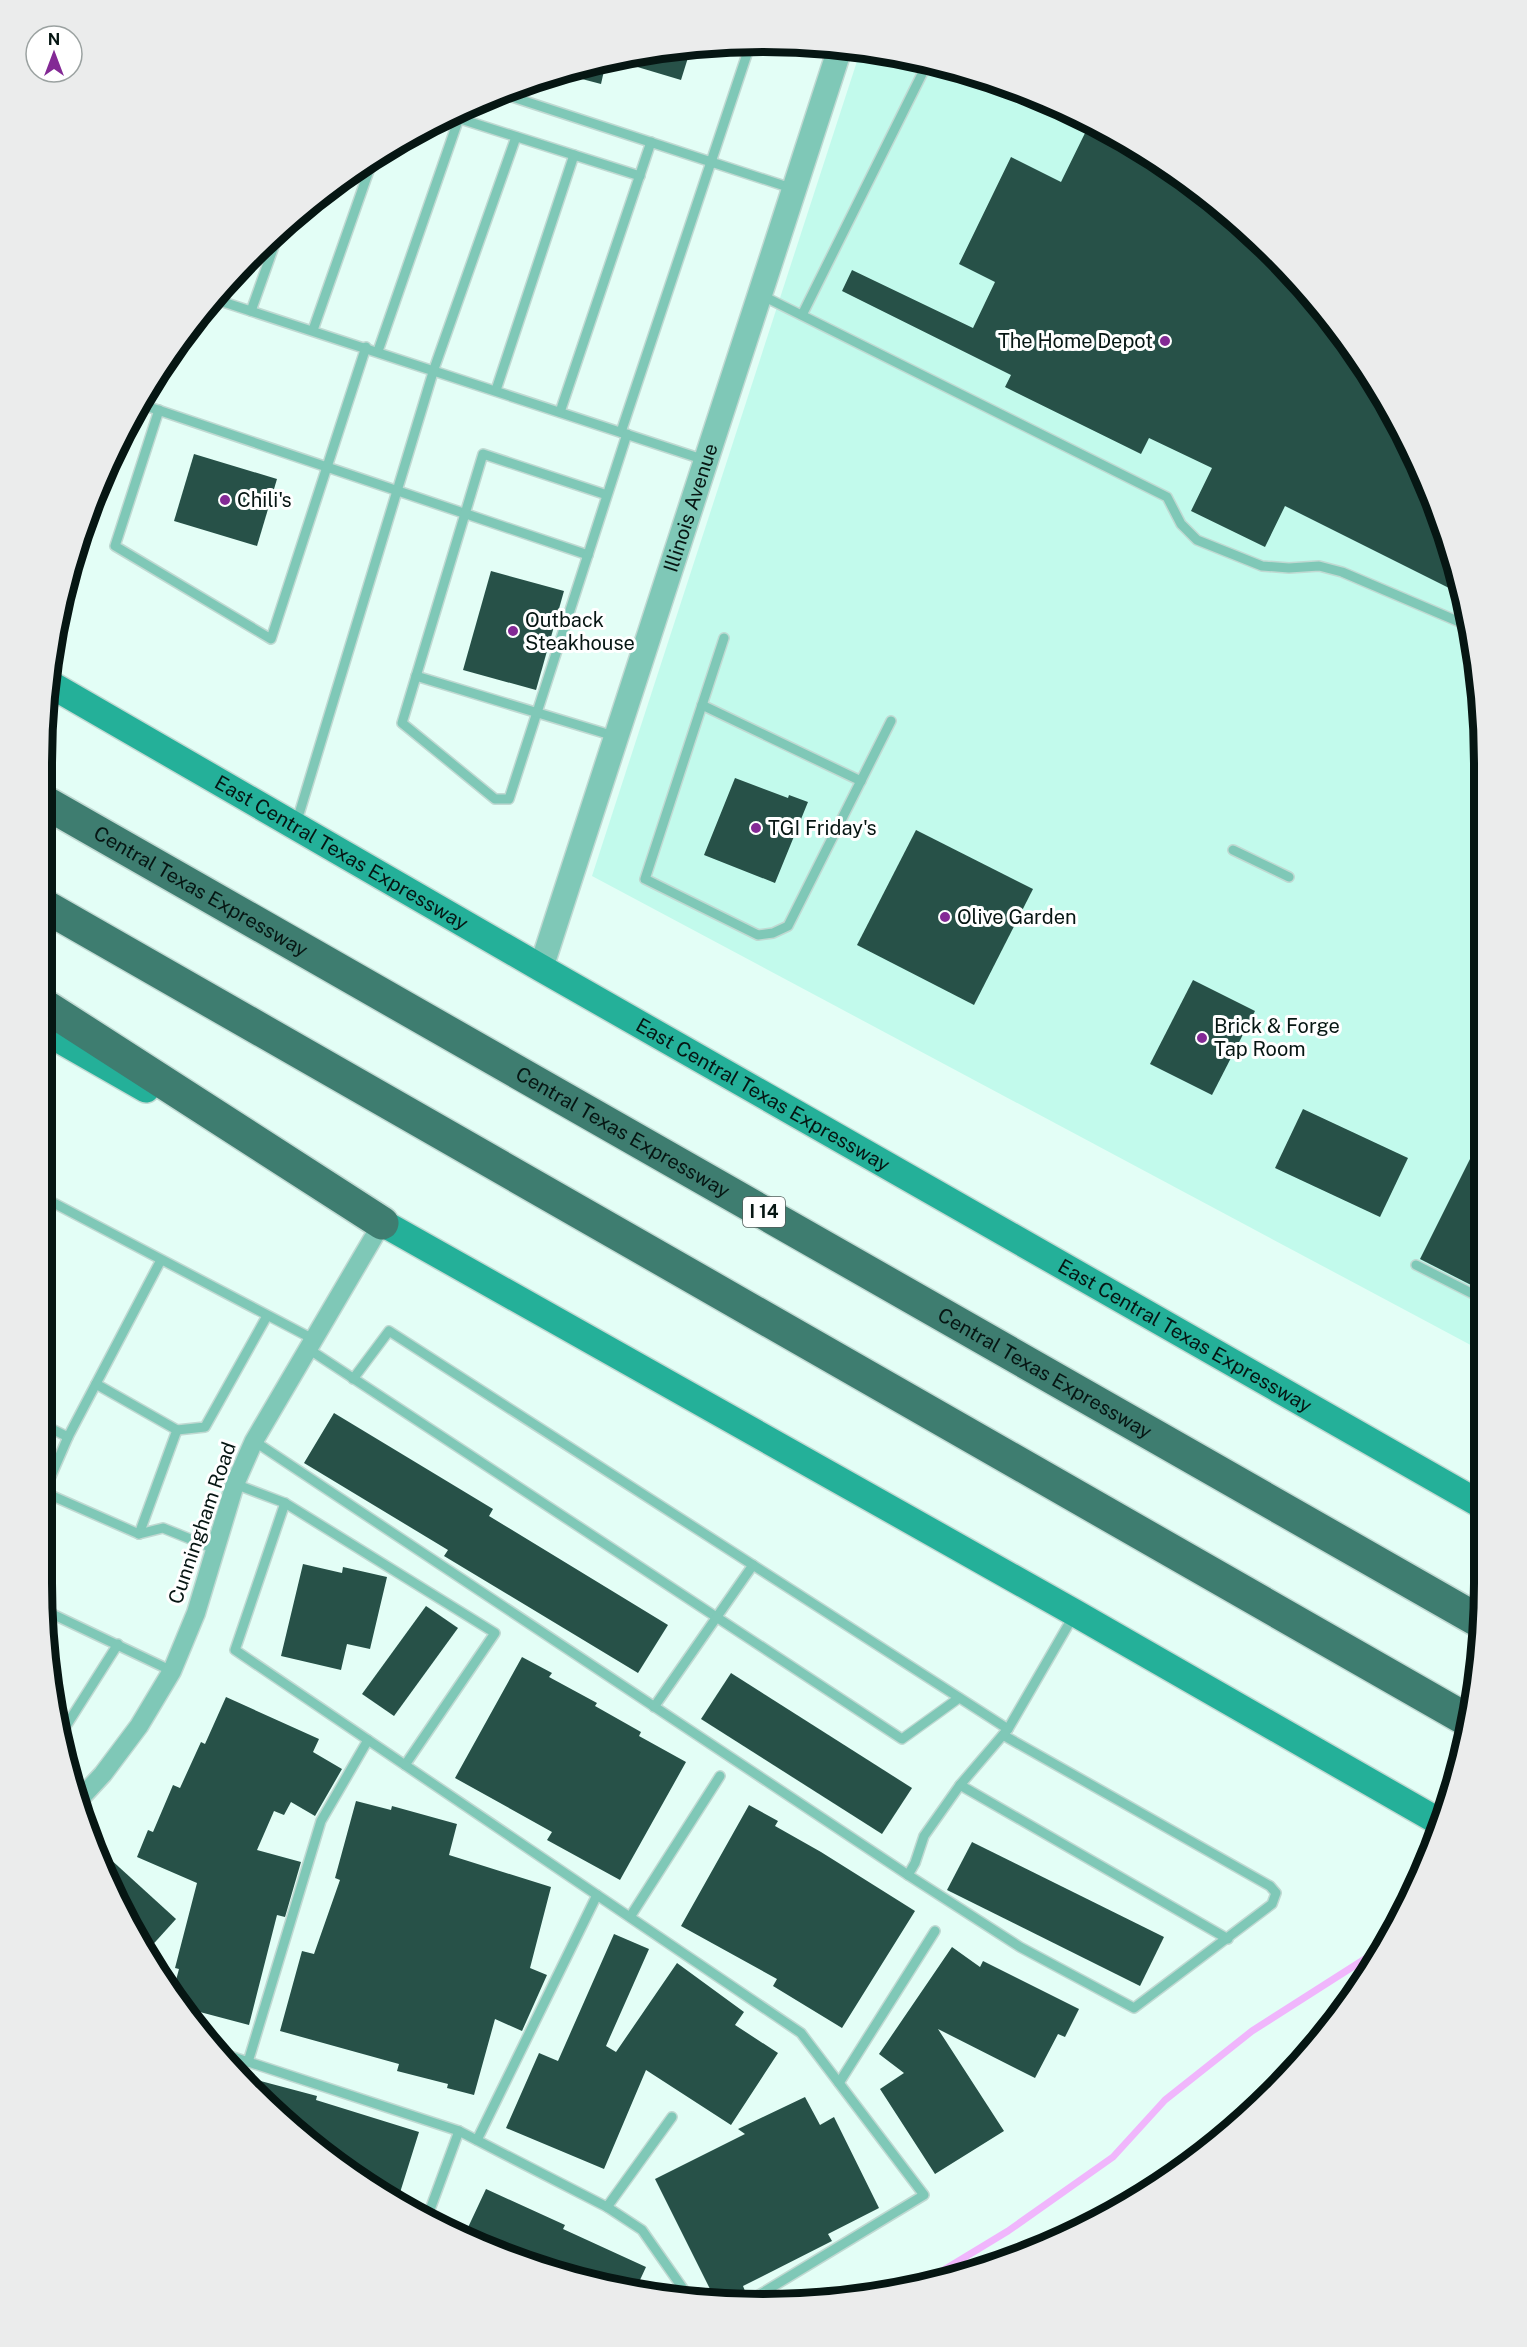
<svg xmlns="http://www.w3.org/2000/svg" width="1527" height="2347" viewBox="0 0 1527 2347" font-family="'Public Sans',sans-serif">
<style>
.built{fill:#c2faec}
.lines{fill:none;stroke-linecap:round;stroke-linejoin:round}
.stream{stroke:#f0b6fc;stroke-width:7}
.building{fill:#275148}
.service-casing{stroke:#c0d9d2;stroke-width:12}
.minor-casing{stroke:#c0d9d2;stroke-width:21}
.tertiary-casing{stroke:#c0d9d2;stroke-width:27}
.secondary-casing{stroke:#c0d9d2;stroke-width:30}
.motorway-casing{stroke:#c0d9d2;stroke-width:36}
.service{stroke:#7fc8b7;stroke-width:9}
.minor{stroke:#7fc8b7;stroke-width:18}
.tertiary{stroke:#7fc8b7;stroke-width:24}
.secondary{stroke:#24b099;stroke-width:27}
.motorway{stroke:#3e7d70;stroke-width:33}
.poi-dot{fill:#832995;stroke:#fff;stroke-width:2}
.labels{text-anchor:middle;stroke-width:6;stroke-linejoin:round;paint-order:stroke}
.shield{fill:#fff;stroke:#515c5a;stroke-width:1.5}
.shield-label{font-size:18px;font-weight:bold;fill:#061613}
.poi-label{font-size:20px;fill:#061613;stroke:#fff;text-anchor:start}
.street-label{font-size:20px;fill:#061613;stroke:#fff}
.rim{fill:none;stroke:#061613;stroke-width:8}
</style>
<rect width="100%" height="100%" fill="#e3fef6"/>
<path class="built" d="M861 49 996 80 1125 139 1239 221 1336 325 1411 445 1460 577 1483 717 1480 1350 592 876Z"/>
<g class="lines">
<path class="stream" d="M914 2288 1008 2231 1113 2157 1165 2100 1252 2031 1379 1950"/>
</g>
<g class="building">
<path d="M691 48 681 80 614 60Z"/>
<path d="M606 62 601 84 559 73 577 66Z"/>
<path d="M1087 129 1162 166 1239 221 1336 325 1411 445 1461 577 1463 595 1285 506 1265 547 1191 511 1212 468 1149 438 1141 454 1005 387 1011 375 842 291 852 270 973 328 995 282 959 264 1011 157 1061 182Z"/>
<path d="M194 454 277 479 257 546 174 521Z"/>
<path d="M491 571 564 591 536 690 463 670Z"/>
<path d="M735 778 788 798 789 795 808 802 775 883 704 855Z"/>
<path d="M916 830 1033 889 974 1005 857 945Z"/>
<path d="M1193 980 1255 1011 1212 1095 1150 1064Z"/>
<path d="M1303 1109 1408 1158 1380 1217 1275 1168Z"/>
<path d="M1481 1137V1271L1473 1286 1420 1259Z"/>
<path d="M334 1413 493 1509 489 1516 668 1625 638 1673 444 1556 448 1550 304 1463Z"/>
<path d="M303 1564 342 1573 343 1567 387 1577 370 1649 347 1644 341 1670 281 1656Z"/>
<path d="M426 1606 458 1628 394 1716 362 1694Z"/>
<path d="M522 1657 552 1673 549 1677 597 1703 595 1706 641 1732 639 1736 686 1762 620 1880 547 1840 552 1832 455 1778Z"/>
<path d="M731 1673 912 1788 882 1834 701 1719Z"/>
<path d="M226 1697 319 1739 313 1752 342 1769 315 1816 291 1802 284 1815 274 1811 257 1850 301 1862 285 1917 277 1915 249 2025 181 2007 172 1995 179 1969 175 1968 197 1883 137 1857 148 1830 153 1832 173 1785 180 1788 201 1742 205 1744Z"/>
<path d="M356 1801 391 1810 392 1806 457 1824 449 1855 551 1887 530 1968 547 1975 522 2031 495 2019 474 2095 447 2088 448 2084 397 2071 399 2064 280 2031 302 1951 314 1954 340 1880 335 1878Z"/>
<path d="M749 1805 778 1821 775 1826 821 1852 915 1911 842 2028 773 1986 777 1979 681 1926Z"/>
<path d="M972 1842 1164 1937 1140 1986 947 1890Z"/>
<path d="M97 1847 176 1919 147 1951 96 1848Z"/>
<path d="M614 1934 649 1949 606 2046 616 2052 677 1963 744 2012 735 2025 778 2053 731 2125 646 2070 604 2169 506 2128 539 2053 558 2061Z"/>
<path d="M952 1947 980 1967 983 1961 1079 2009 1065 2037 1058 2034 1035 2078 938 2029 1004 2131 935 2174 880 2089 904 2073 879 2054Z"/>
<path d="M238 2075 317 2096 316 2100 419 2132 398 2199 324 2156Z"/>
<path d="M805 2097 820 2125 834 2117 879 2208 828 2234 832 2241 743 2286 745 2291 717 2303 655 2179 745 2134 738 2129Z"/>
<path d="M486 2189 565 2225 563 2229 646 2267 634 2293 488 2250 464 2236Z"/>
</g>
<g class="lines">
<defs>
<g id="service">
<path d="M503 94 794 189"/>
<path d="M448 115 640 176"/>
<path d="M761 295 1167 497 1181 524 1197 540 1262 566 1289 568 1319 566 1342 572 1469 626"/>
<path d="M214 299 705 460"/>
<path d="M251 311 278 235"/>
<path d="M802 315 927 64"/>
<path d="M313 330 372 162"/>
<path d="M378 351 459 118"/>
<path d="M496 390 574 155"/>
<path d="M143 405 588 555"/>
<path d="M159 410 115 546 271 639 366 347"/>
<path d="M560 412 651 142"/>
<path d="M621 432 750 45"/>
<path d="M607 495 483 454 402 723 495 799H509L627 434"/>
<path d="M724 638 645 879 758 935 773 933 788 926 891 721"/>
<path d="M416 676 614 736"/>
<path d="M702 705 861 781"/>
<path d="M296 824 434 369 516 137"/>
<path d="M1233 850 1289 877"/>
<path d="M48 1200 313 1339"/>
<path d="M1416 1265 1481 1298"/>
<path d="M307 1348 902 1739 959 1698"/>
<path d="M353 1379 389 1331 1008 1729"/>
<path d="M96 1384 177 1430 139 1534"/>
<path d="M48 1427 68 1437"/>
<path d="M177 1430 205 1427 267 1316"/>
<path d="M254 1441 908 1875 1020 1947 1134 2008 1272 1904 1276 1893 1270 1886 1003 1735"/>
<path d="M48 1483 68 1437 161 1260"/>
<path d="M235 1484 285 1503 495 1633 405 1765"/>
<path d="M48 1494 139 1534 163 1528 215 1549"/>
<path d="M285 1503 235 1650 801 2033 924 2195 749 2301"/>
<path d="M48 1612 172 1671"/>
<path d="M654 1707 753 1565"/>
<path d="M61 1734 118 1644"/>
<path d="M960 1785 1228 1939"/>
<path d="M908 1875 915 1863 924 1836 960 1785 1008 1729 1074 1615"/>
<path d="M630 1917 720 1776"/>
<path d="M215 2051 459 2131 607 2207 642 2230 691 2300"/>
<path d="M248 2062 321 1821 368 1740"/>
<path d="M839 2083 935 1931"/>
<path d="M477 2140 597 1895"/>
<path d="M607 2207 672 2117"/>
<path d="M428 2215 459 2131"/>
</g>
<path id="minor" d="M77 1802 103 1774 139 1726 172 1671 196 1613 235 1484 254 1441 382 1223"/>
<g id="tertiary">
<path id="s1" d="M541 968 840 48"/>
</g>
<g id="secondary">
<path id="s2" d="M48 683 541 968 1480 1504"/>
<path d="M48 1033 146 1089"/>
<path d="M365 1213 1075 1613 1443 1824"/>
</g>
<g id="motorway">
<path id="s3" d="M48 804 1479 1621"/>
<path d="M48 908 1469 1721"/>
<path d="M48 1008 382 1223"/>
</g>
</defs>
<use href="#service" class="service-casing"/>
<use href="#minor" class="minor-casing"/>
<use href="#tertiary" class="tertiary-casing"/>
<use href="#secondary" class="secondary-casing"/>
<use href="#motorway" class="motorway-casing"/>
<use href="#service" class="service"/>
<use href="#minor" class="minor"/>
<use href="#tertiary" class="tertiary"/>
<use href="#secondary" class="secondary"/>
<use href="#motorway" class="motorway"/>
</g>
<g class="poi-dot">
<circle cx="1165" cy="341" r="6"/>
<circle cx="225" cy="500" r="6"/>
<circle cx="513" cy="631" r="6"/>
<circle cx="756" cy="828" r="6"/>
<circle cx="945" cy="917" r="6"/>
<circle cx="1202" cy="1038" r="6"/>
</g>
<g class="labels">
<rect class="shield" x="743" y="1197" width="42" height="30" rx="4.5"/>
<g class="shield-label">
<text x="764" y="1218">I 14</text>
</g>
<g class="poi-label">
<text x="1153" y="348" text-anchor="end">The Home Depot</text>
<text x="237" y="507">Chili's</text>
<text x="525" y="627">Outback<tspan x="525" dy="23">Steakhouse</tspan></text>
<text x="768" y="835">TGI Friday's</text>
<text x="957" y="924">Olive Garden</text>
<text x="1214" y="1033">Brick &amp; Forge<tspan x="1214" dy="23">Tap Room</tspan></text>
</g>
<g class="street-label">
<text dy="7" stroke="none"><textPath href="#s1" startOffset="484">Illinois Avenue</textPath></text>
<text dy="7" stroke="none"><textPath href="#s2" startOffset="339">East Central Texas Expressway</textPath></text>
<text dy="7" stroke="none"><textPath href="#s3" startOffset="176">Central Texas Expressway</textPath></text>
<text dy="7" stroke="none"><textPath href="#s2" startOffset="825">East Central Texas Expressway</textPath></text>
<text dy="7" stroke="none"><textPath href="#s3" startOffset="662">Central Texas Expressway</textPath></text>
<text dy="7" stroke="none"><textPath href="#s2" startOffset="1311">East Central Texas Expressway</textPath></text>
<text dy="7" stroke="none"><textPath href="#s3" startOffset="1148">Central Texas Expressway</textPath></text>
<text transform="translate(202 1523) rotate(-71)" y="7">Cunningham Road</text>
</g>
</g>
<path d="M0 0H1527V2347H0ZM763 52H763A711 711 0 0 1 1474 763V1583A711 711 0 0 1 763 2294H763A711 711 0 0 1 52 1583V763A711 711 0 0 1 763 52Z" fill="#ebecec" fill-rule="evenodd"/>
<path class="rim" d="M763 52H763A711 711 0 0 1 1474 763V1583A711 711 0 0 1 763 2294H763A711 711 0 0 1 52 1583V763A711 711 0 0 1 763 52Z"/>
<g transform="translate(54 54)"><circle r="28" fill="#ffffff" stroke="#9ba2a1" stroke-width="1.5"/>
<path d="M0-4.5L10 22L0 15L-10 22Z" fill="#832995"/>
<text y="-9" font-size="16" font-weight="bold" text-anchor="middle" fill="#061613">N</text>
</g>
</svg>
